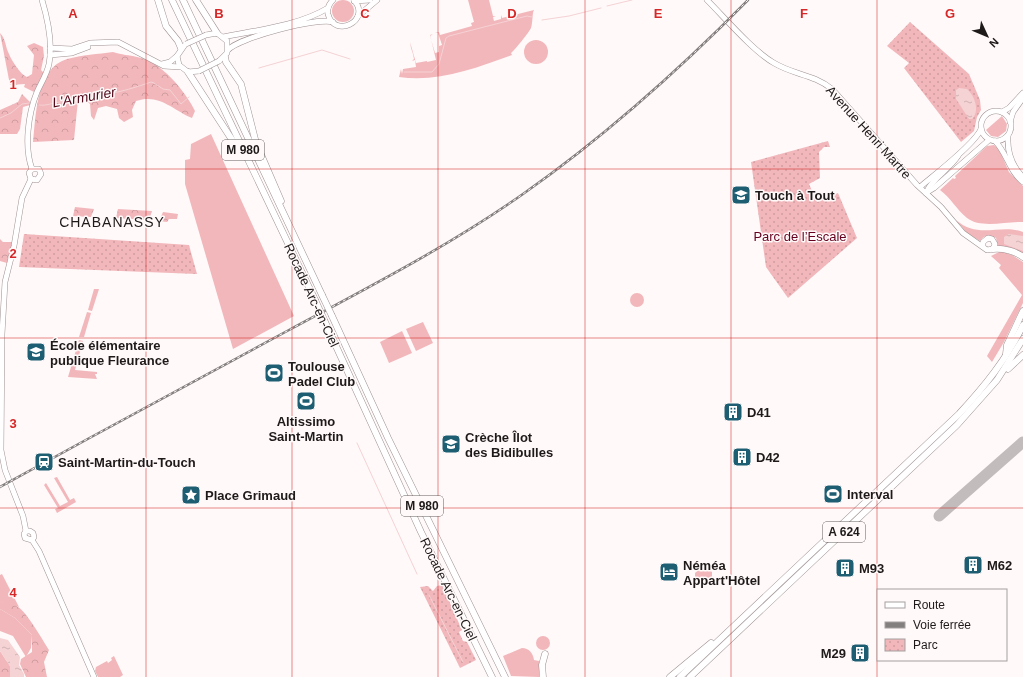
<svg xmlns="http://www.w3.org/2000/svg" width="1023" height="677" viewBox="0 0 1023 677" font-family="Arial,sans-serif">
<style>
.green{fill:#f2b7bb}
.forest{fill:url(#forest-crowns)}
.park{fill:url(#park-dots)}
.water{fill:url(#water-ripples)}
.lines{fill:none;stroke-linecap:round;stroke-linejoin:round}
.stream{stroke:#f5d2d4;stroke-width:1}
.taxiway{stroke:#c2bcbc;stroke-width:11}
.secondary-casing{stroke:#9e9192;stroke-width:6}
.highway-casing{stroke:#9e9192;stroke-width:7}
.secondary{stroke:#fff;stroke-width:5}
.highway{stroke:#fff;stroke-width:6}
.rail-casing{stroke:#847f7f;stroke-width:2.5}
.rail{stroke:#fff9f9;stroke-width:1;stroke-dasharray:3;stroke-linecap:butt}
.secondary-bridge-casing{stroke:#9e9192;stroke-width:6;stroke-linecap:butt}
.highway-bridge-casing{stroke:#9e9192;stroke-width:7;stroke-linecap:butt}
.secondary-bridge{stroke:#fff;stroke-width:5}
.highway-bridge{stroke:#fff;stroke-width:6}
.grid{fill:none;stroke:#d62828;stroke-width:1;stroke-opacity:0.55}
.labels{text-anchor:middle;stroke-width:3;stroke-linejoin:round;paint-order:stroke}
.shield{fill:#fff9f9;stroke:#625d5d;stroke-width:1}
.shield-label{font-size:12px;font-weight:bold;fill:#1f1a1a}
.street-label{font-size:13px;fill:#1f1a1a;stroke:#fff9f9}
.poi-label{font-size:13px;font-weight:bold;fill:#1f1a1a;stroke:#fff9f9;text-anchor:start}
.park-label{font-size:13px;fill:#65011e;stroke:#fff9f9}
.water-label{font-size:14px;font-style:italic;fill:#51091a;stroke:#fff9f9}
.neighbourhood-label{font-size:14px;letter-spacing:1px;fill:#1f1a1a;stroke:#fff9f9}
.grid-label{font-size:13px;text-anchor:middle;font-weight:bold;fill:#d62828;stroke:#fff9f9;stroke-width:3;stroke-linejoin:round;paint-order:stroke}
</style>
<defs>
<pattern id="forest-crowns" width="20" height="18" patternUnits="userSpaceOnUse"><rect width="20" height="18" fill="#f2b7bb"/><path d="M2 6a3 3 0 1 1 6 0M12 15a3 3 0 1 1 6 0" fill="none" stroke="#cf9da0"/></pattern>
<pattern id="park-dots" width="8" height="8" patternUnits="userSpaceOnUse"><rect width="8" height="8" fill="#f2b7bb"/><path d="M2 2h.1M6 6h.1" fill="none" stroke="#cf9da0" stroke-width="1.8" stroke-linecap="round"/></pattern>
<pattern id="water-ripples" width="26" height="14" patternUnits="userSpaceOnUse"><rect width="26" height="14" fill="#f5d2d4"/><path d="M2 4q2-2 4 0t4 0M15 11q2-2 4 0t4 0" fill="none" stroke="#d2b4b5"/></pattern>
</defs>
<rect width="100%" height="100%" fill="#fff9f9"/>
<g class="green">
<path d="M468 0H489L493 16H496L493 17 494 21 501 19V15L502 18 534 10C532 13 533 22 531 28 530 31 514 51 511 53L512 55C476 68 437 83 399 77L401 69 402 74 403 69 416 67 415 60 412 61 414 59 413 54 410 55 413 54 411 48 408 49 411 48 410 42 407 43 410 42 416 63 427 61V62L436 60 430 35 433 34 430 36 435 53 439 52V46L442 45 438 33H435L439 32 440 35 472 26 471 23 474 22Z"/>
<circle cx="343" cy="11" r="11"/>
<circle cx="536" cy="52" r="12"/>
<path d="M1002 116 1007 124 1006 131 998 137 991 136 986 130Z"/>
<path d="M211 134 294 316 233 349 185 184V160L190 159 191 144Z"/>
<path d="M994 145 999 149 1009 172 1023 186V222C1007 221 981 229 967 218 956 209 951 198 940 190L953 178 954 179 956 178 955 176 987 146Z"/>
<path d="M956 220C979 240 1000 223 1023 232V255L998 247 996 238C989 235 985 234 980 241L967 233Z"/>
<path d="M1001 251 1012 255 1023 262V303L1004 342 992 362 987 356 1022 295 999 268 1001 265 991 256Z"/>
<path d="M94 289H99L92 311 88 310Z"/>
<circle cx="637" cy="300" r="7"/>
<path d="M87 312 91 313 84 337H79Z"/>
<path d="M423 322 433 343 416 351 406 329Z"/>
<path d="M402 331 412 353 389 363 380 342Z"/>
<path d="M79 340 83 341 75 370 97 372V374H95L97 379 68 377Z"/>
<path d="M57 477 70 500 74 498 76 502 57 513 55 509 58 508 44 485 46 483 60 506 68 502 54 478Z"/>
<path d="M701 567H706L712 572V577L710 582 706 577 704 578 707 583 703 584 698 582 695 578V573Z"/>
<path d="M2 574 19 607 0 602V575Z"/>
<path d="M0 609 15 618 32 635 31 648 26 657 13 636 0 631Z"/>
<circle cx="543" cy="643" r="7"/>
<path d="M522 648C529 648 533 653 534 660L539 661V677L511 676 503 656Z"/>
<path d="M114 656 123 675 120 677H98L95 671 96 667 107 661 108 663 112 660 111 658Z"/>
</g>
<g class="forest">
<path d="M0 33C6 39 5 46 9 54 12 61 20 74 27 77L32 74 34 55 27 46 34 43 43 47 44 56 41 70 44 73 34 92 24 87 25 84 10 85Z"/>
<path d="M113 52C122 55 129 55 137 57 160 60 186 92 195 111L192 118C173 110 159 93 136 101L132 110 133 117 124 122 119 118 117 109 106 106 98 108 94 120 91 116 90 104 85 100H78L74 140 33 142C36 116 36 68 67 59 82 55 98 54 113 52Z"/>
<path d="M22 94 31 103 30 105 23 107 20 129 17 134H0V110L18 102Z"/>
<path d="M75 207 94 209 91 217 73 216Z"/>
<path d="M118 209 152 211 149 220 116 218Z"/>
<path d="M163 212 178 214 177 219H169L167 222 159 221Z"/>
<path d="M0 239 3 242H13L7 263 0 261Z"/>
<path d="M0 602C6 602 13 604 18 607 26 611 44 642 49 650L44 662 47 677H26L20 664 21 659 32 652V635L15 618 0 609Z"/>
<path d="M0 651 10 666V677H0Z"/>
</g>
<g class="park">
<path d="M910 22 969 74 980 100 981 110 977 117 974 131 961 142 904 68 909 63 887 46Z"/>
<path d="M828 141 830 147H824L819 152 820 178 809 184 817 202 838 193 857 238 788 298 766 267 751 162Z"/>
<path d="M24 234 189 245 197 274 19 267Z"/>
<path d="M442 585 462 630 459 632 463 641 467 642 476 660 460 668 420 587 428 586 433 591 437 586Z"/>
</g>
<g class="water">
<path d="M959 88 967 89C975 96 980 111 972 119H969L956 99V90Z"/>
<path d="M1009 234 1023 236V251L1004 244V237Z"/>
<path d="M0 638 8 640 20 657 19 665 24 674V677H10V666L0 651Z"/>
</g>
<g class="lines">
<g class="stream">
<path d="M607 6 632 0"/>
<path d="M542 20 569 16 601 8"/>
<path d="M259 68 322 50 350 59"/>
<path d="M404 72H432L439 64 446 38 449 36 527 16 532 17"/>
<path d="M39 105C47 106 52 103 60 102 92 98 121 93 151 82L154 83 163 89 170 90 181 104 189 97"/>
<path d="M0 118 11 113 22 104 29 103"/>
<path d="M357 443 417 574"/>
<path d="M429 595 463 662"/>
</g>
<path class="taxiway" d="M939 516 1023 442"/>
<defs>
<g id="secondary">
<path d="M333 0C329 4 327 9 328 14 334 39 372 21 354 0"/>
<path d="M707 0C725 18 753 51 774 63 794 75 813 74 832 89L917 185 941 207 963 233 987 250 993 249 995 244 992 239 988 238 983 242V246"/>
<path d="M354 1 370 0"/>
<path d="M358 16 377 0"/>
<path d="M206 35 217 33 227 41V53L219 61"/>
<path d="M223 37C258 30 298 26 328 8"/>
<path d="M184 46 177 56 179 65 188 72 199 71"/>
<path d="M50 48 72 49 90 43 118 42 164 66 180 67"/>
<path d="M228 50C238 38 318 17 333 22"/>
<path d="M50 55 72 53 88 47"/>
<path d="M162 64 170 62 177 56"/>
<circle cx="996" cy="126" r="15"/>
<path d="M1002 112 1009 108 1023 93"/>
<path d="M1010 122 1013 112 1023 98"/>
<path d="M1008 136C1007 152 1012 166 1023 177"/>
<path d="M995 141C1007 153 1009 171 1023 182"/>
<path d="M32 169C24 147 28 114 37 92 41 83 47 74 49 64 53 43 48 20 42 0"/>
<path d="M31 179 37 180 41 174 39 169H32"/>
<path d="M31 179 29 173 32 169"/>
<path d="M920 187C934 175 975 144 981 129"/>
<path d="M926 193 934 188 989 140"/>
<path d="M926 193C932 178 949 170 958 156"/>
<path d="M26 531 23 516 5 470 1 450 2 334 5 282 14 246 22 198 31 179"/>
<path d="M26 531H30L33 533 34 537 32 540"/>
<path d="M26 531 24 534 25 538 32 540"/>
<path d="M32 540 39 551 94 677"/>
</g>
<g id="highway">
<path d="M158 0 166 26 178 41 181 48"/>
<path d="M172 0 315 300"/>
<path d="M183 0 322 295"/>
<path d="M196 0 217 33"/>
<path d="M225 57 226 62 241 84 256 143 281 201"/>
<path d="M188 72 240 152"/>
<path d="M993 249C1003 248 1015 251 1023 257"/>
<path d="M332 316 388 438 505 677"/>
<path d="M325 322 421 532 492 677"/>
<path d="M1006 354 1007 345 1023 311"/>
<path d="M1008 369 1023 355"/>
<path d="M543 677 542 665 545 654"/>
<path d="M670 677 711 643"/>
<path d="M680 677 959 414C984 387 1007 359 1023 325"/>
<path d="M690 677 957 425 997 380 1023 339"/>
</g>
</defs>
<use href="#secondary" class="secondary-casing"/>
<use href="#highway" class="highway-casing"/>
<use href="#secondary" class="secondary"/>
<use href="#highway" class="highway"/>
<defs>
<path id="rail" d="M0 487C96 434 193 382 289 330 369 287 449 246 523 194 604 137 678 71 748 0"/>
</defs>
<use href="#rail" class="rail-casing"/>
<use href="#rail" class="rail"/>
<defs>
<g id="secondary-bridge">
<path d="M186 44 206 35"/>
<path d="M199 71 219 61"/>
</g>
<g id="highway-bridge">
<path d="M322 295 332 316"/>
<path d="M315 300 325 322"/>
</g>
</defs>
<use href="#secondary-bridge" class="secondary-bridge-casing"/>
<use href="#highway-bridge" class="highway-bridge-casing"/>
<use href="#secondary-bridge" class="secondary-bridge"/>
<use href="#highway-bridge" class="highway-bridge"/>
</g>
<path class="grid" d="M146 0V677M292 0V677M438 0V677M585 0V677M731 0V677M877 0V677M0 169H1023M0 338H1023M0 508H1023"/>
<defs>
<symbol id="school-square" viewBox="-11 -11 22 22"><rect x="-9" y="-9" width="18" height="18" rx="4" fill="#1e5e73" stroke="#fff9f9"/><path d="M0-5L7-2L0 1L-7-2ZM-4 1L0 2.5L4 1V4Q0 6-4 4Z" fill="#fff"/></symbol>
<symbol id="stadium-square" viewBox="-11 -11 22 22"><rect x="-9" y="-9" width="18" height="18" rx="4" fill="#1e5e73" stroke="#fff9f9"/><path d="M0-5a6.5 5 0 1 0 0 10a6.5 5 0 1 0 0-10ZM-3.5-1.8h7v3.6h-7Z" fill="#fff"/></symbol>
<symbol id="building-square" viewBox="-11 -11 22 22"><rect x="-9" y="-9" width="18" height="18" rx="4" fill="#1e5e73" stroke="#fff9f9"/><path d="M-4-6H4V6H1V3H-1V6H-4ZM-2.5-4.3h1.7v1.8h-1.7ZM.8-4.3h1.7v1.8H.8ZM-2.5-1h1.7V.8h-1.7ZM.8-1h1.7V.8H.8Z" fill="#fff"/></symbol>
<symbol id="station-square" viewBox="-11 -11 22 22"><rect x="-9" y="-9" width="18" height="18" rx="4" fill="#1e5e73" stroke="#fff9f9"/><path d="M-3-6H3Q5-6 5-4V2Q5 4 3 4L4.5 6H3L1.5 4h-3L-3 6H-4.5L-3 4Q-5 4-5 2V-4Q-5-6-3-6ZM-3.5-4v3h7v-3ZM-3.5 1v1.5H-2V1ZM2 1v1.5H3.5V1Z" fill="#fff"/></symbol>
<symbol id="sight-square" viewBox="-11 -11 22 22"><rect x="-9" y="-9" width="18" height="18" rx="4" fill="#1e5e73" stroke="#fff9f9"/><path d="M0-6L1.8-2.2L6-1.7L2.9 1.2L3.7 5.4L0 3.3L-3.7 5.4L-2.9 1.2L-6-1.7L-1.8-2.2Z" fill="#fff"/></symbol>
<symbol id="hotel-square" viewBox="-11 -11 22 22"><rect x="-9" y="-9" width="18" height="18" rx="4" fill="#1e5e73" stroke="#fff9f9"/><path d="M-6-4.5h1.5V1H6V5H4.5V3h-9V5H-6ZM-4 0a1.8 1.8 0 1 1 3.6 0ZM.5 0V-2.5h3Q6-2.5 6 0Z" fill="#fff"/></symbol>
</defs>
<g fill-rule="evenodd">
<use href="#school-square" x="730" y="184" width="22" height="22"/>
<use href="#school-square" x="25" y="341" width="22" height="22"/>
<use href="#stadium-square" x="263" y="362" width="22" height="22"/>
<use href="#stadium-square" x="295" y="390" width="22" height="22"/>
<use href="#building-square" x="722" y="401" width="22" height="22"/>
<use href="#school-square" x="440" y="433" width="22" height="22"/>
<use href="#building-square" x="731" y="446" width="22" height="22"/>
<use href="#station-square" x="33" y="451" width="22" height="22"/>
<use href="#stadium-square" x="822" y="483" width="22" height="22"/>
<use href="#sight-square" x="180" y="484" width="22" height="22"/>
<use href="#building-square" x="962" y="554" width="22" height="22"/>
<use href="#building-square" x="834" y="557" width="22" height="22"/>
<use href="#hotel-square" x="658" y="561" width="22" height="22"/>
<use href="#building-square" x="849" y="642" width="22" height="22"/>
</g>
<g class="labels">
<g class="shield">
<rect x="222" y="140" width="42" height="20" rx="3"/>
<rect x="401" y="496" width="42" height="20" rx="3"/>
<rect x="823" y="522" width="42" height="20" rx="3"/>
</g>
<g class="shield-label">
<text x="243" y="154">M 980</text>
<text x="422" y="510">M 980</text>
<text x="844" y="536">A 624</text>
</g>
<g class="street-label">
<text transform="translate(869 132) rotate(48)" y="5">Avenue Henri Martre</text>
<text transform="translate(312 295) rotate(65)" y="5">Rocade Arc-en-Ciel</text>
<text transform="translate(449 589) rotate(64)" y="5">Rocade Arc-en-Ciel</text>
</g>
<g class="poi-label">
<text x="755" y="200">Touch à Tout</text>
<text x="50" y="350">École élémentaire<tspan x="50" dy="15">publique Fleurance</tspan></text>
<text x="288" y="371">Toulouse<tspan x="288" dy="15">Padel Club</tspan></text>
<text x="747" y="417">D41</text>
<text x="306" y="426" text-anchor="middle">Altissimo<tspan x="306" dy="15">Saint-Martin</tspan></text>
<text x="465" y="442">Crèche Îlot<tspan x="465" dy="15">des Bidibulles</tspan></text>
<text x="756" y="462">D42</text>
<text x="58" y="467">Saint-Martin-du-Touch</text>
<text x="847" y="499">Interval</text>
<text x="205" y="500">Place Grimaud</text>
<text x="683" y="570">Néméa<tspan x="683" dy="15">Appart'Hôtel</tspan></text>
<text x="987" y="570">M62</text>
<text x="859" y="573">M93</text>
<text x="846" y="658" text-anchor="end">M29</text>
</g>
<g class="park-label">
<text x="800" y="241">Parc de l’Escale</text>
</g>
<g class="water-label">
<text transform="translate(84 97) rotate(-10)" y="5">L'Armurier</text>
</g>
<g class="neighbourhood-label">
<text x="112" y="227">CHABANASSY</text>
</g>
</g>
<g class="grid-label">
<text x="73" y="18">A</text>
<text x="219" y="18">B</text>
<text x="365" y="18">C</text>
<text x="512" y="18">D</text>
<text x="658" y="18">E</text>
<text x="804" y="18">F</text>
<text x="950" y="18">G</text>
<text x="13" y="89">1</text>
<text x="13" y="258">2</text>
<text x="13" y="428">3</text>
<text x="13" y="597">4</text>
</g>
<rect x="877" y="589" width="130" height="72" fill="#fff9f9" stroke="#a5a0a0"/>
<rect x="885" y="602" width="20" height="6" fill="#ffffff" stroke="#a5a0a0"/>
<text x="913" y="609" font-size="12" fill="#1f1a1a">Route</text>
<rect x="885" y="622" width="20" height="6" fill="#847f7f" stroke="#a5a0a0"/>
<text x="913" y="629" font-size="12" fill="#1f1a1a">Voie ferrée</text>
<rect x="885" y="639" width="20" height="12" fill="url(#park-dots)" stroke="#a5a0a0"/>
<text x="913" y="649" font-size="12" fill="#1f1a1a">Parc</text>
<g transform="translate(987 36) rotate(134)" stroke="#fff9f9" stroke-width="3" paint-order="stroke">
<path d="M0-3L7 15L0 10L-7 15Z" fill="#1f1a1a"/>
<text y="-6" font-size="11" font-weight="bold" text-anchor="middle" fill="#1f1a1a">N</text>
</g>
</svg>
